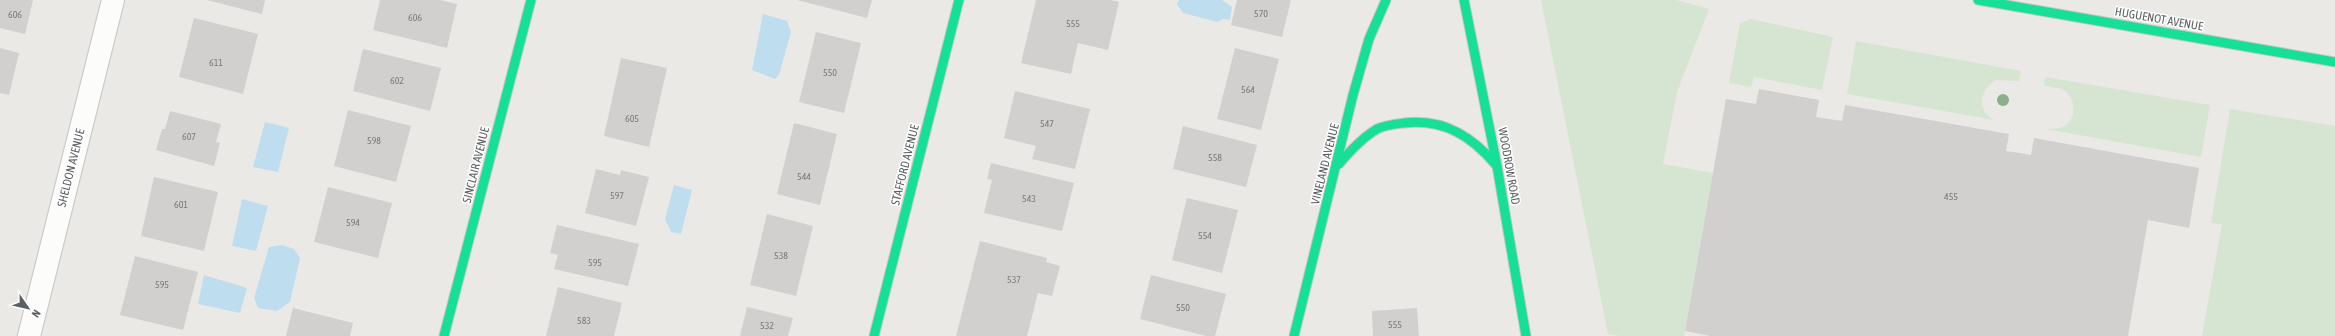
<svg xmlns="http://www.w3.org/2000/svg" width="2335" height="336" viewBox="0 0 2335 336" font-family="'Asap Condensed',sans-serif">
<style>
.green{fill:#d5e5d2}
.water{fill:#bedef0}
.building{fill:#d1d0ce}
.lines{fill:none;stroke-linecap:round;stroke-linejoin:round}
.street-casing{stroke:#c5c5c5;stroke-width:24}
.fast-casing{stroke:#c6c6c6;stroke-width:11}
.street{stroke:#fcfcfb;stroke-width:22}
.fast{stroke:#16e098;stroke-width:9}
.tree{fill:#8caf89}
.labels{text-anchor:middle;stroke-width:3;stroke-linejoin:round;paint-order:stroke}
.number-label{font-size:10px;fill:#7a7c7e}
.street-label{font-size:12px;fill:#5c5f62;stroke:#fff}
</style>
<rect width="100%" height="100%" fill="#eae9e5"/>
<g class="green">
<path d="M1541 0H1676L1709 9 1677 92 1663 164 1713 173 1684 336H1621L1608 334Z"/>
<path d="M1751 19 1833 37 1822 90 1754 77 1751 87 1729 83 1740 23Z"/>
<path d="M1856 41 2021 71 2019 81 1996 80C1980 88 1975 112 1995 120L1847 94Z"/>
<path d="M2045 77 2210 105 2201 157 2046 129C2051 129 2057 129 2062 127 2077 122 2077 100 2065 91 2059 87 2051 87 2044 86Z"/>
<path d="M2230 109 2335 126V336H2202L2222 224 2211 223Z"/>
</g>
<g class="water">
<path d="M1179 0H1222L1232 7 1230 20 1224 19 1217 22 1183 13 1177 4Z"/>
<path d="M763 14 787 21 791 32 779 75 775 79 752 70Z"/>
<path d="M265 122 289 128 278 172 253 167Z"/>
<path d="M674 185 692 190 681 234 671 232 665 219Z"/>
<path d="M242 199 268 206 256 251 232 246Z"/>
<path d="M282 245 294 249 300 258 290 302 277 311 258 308 254 298 269 247Z"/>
<path d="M204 275 247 288 240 313 198 304Z"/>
</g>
<g class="building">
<path d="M0 0H33L25 34 0 28Z"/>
<path d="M207 0H265L262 14Z"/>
<path d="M380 0H440L457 4 447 48 373 30Z"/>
<path d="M797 0H872L867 18Z"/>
<path d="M1036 0H1110L1119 2 1108 50 1078 43 1071 74 1021 63Z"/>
<path d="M1237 0H1291L1282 37 1231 25Z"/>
<path d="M194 18 258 34 243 94 179 77Z"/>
<path d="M816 32 861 43 844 113 799 102Z"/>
<path d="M0 48 19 53 9 95 0 93Z"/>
<path d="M1235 48 1279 59 1261 130 1217 119Z"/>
<path d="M363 49 441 68 430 111 353 91Z"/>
<path d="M621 58 667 68 649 147 604 136Z"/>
<path d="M1759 89 1819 100 1816 117 1842 121 1845 105 2009 134 2006 151 2020 153 2031 155 2034 138 2199 168 2189 228 2148 220 2128 336H1710L1685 331 1726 99 1756 104Z"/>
<path d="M1015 91 1090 109 1075 169 1032 159 1036 146 1004 138Z"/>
<path d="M348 110 411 126 396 182 334 166Z"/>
<path d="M170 111 221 124 216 142 220 143 214 166 156 150 162 129H165Z"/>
<path d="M794 123 837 134 820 205 777 194Z"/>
<path d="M1183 126 1257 145 1246 187 1173 169Z"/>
<path d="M991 163 1074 183 1062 231 984 213 992 180 987 179Z"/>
<path d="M596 169 620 175 621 170 649 177 636 226 585 213Z"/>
<path d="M154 177 218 192 204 251 141 236Z"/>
<path d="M328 187 392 203 378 258 314 242Z"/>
<path d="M1187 198 1238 210 1222 273 1172 260Z"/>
<path d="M767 214 813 226 796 296 750 285Z"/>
<path d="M557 225 639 244 628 286 554 269 558 255 550 253Z"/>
<path d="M980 241 1047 258 1046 262 1060 266 1052 296 1038 293 1027 336H956Z"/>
<path d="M135 256 198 272 183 330 120 315Z"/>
<path d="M1151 275 1226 294 1215 336H1206L1140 319Z"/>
<path d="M558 287 622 303 614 336H546Z"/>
<path d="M747 307 793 318 788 336H740Z"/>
<path d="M293 308 353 323 350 336H286Z"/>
<path d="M1417 308 1419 336H1373L1372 311Z"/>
</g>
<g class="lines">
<defs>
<path id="street" d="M29 336 113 0"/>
<g id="fast">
<path d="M1464 0 1497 166 1526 336"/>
<path d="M1978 0 2335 62"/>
<path d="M1339 164C1350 151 1362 138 1377 129 1385 125 1395 124 1404 123 1443 118 1472 136 1496 165"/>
<path d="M444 336 531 0"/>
<path d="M874 336 959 0"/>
<path d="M1294 336 1353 95 1369 39 1386 0"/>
</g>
</defs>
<use href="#street" class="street-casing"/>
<use href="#fast" class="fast-casing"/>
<use href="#street" class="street"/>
<use href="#fast" class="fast"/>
</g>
<circle class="tree" cx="2003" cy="100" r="6"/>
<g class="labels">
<g class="number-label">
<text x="1261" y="17">570</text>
<text x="15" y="18">606</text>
<text x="415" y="21">606</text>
<text x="1073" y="27">555</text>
<text x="216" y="66">611</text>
<text x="830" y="76">550</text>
<text x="397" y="84">602</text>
<text x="1248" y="93">564</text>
<text x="632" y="122">605</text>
<text x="1047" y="127">547</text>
<text x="189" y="140">607</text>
<text x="374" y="144">598</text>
<text x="1215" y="161">558</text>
<text x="804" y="180">544</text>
<text x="617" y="199">597</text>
<text x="1951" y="200">455</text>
<text x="1029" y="202">543</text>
<text x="181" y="208">601</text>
<text x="353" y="226">594</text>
<text x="1205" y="239">554</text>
<text x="781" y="259">538</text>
<text x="595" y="266">595</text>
<text x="1014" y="283">537</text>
<text x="162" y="288">595</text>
<text x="1183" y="311">550</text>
<text x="584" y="324">583</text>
<text x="1395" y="328">555</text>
<text x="767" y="329">532</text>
</g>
<g class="street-label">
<text transform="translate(2159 19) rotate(10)" y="4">HUGUENOT AVENUE</text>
<text transform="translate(1325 164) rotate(-76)" y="4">VINELAND AVENUE</text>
<text transform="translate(476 165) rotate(-76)" y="4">SINCLAIR AVENUE</text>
<text transform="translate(905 165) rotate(-76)" y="4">STAFFORD AVENUE</text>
<text transform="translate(1509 166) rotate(80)" y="4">WOODROW ROAD</text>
<text transform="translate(71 168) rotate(-76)" y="4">SHELDON AVENUE</text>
</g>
</g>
<g transform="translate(28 308) rotate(124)" stroke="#ffffff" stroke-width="3" paint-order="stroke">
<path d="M0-3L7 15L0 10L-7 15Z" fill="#5c5f62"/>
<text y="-6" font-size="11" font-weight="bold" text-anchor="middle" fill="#5c5f62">N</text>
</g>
</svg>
